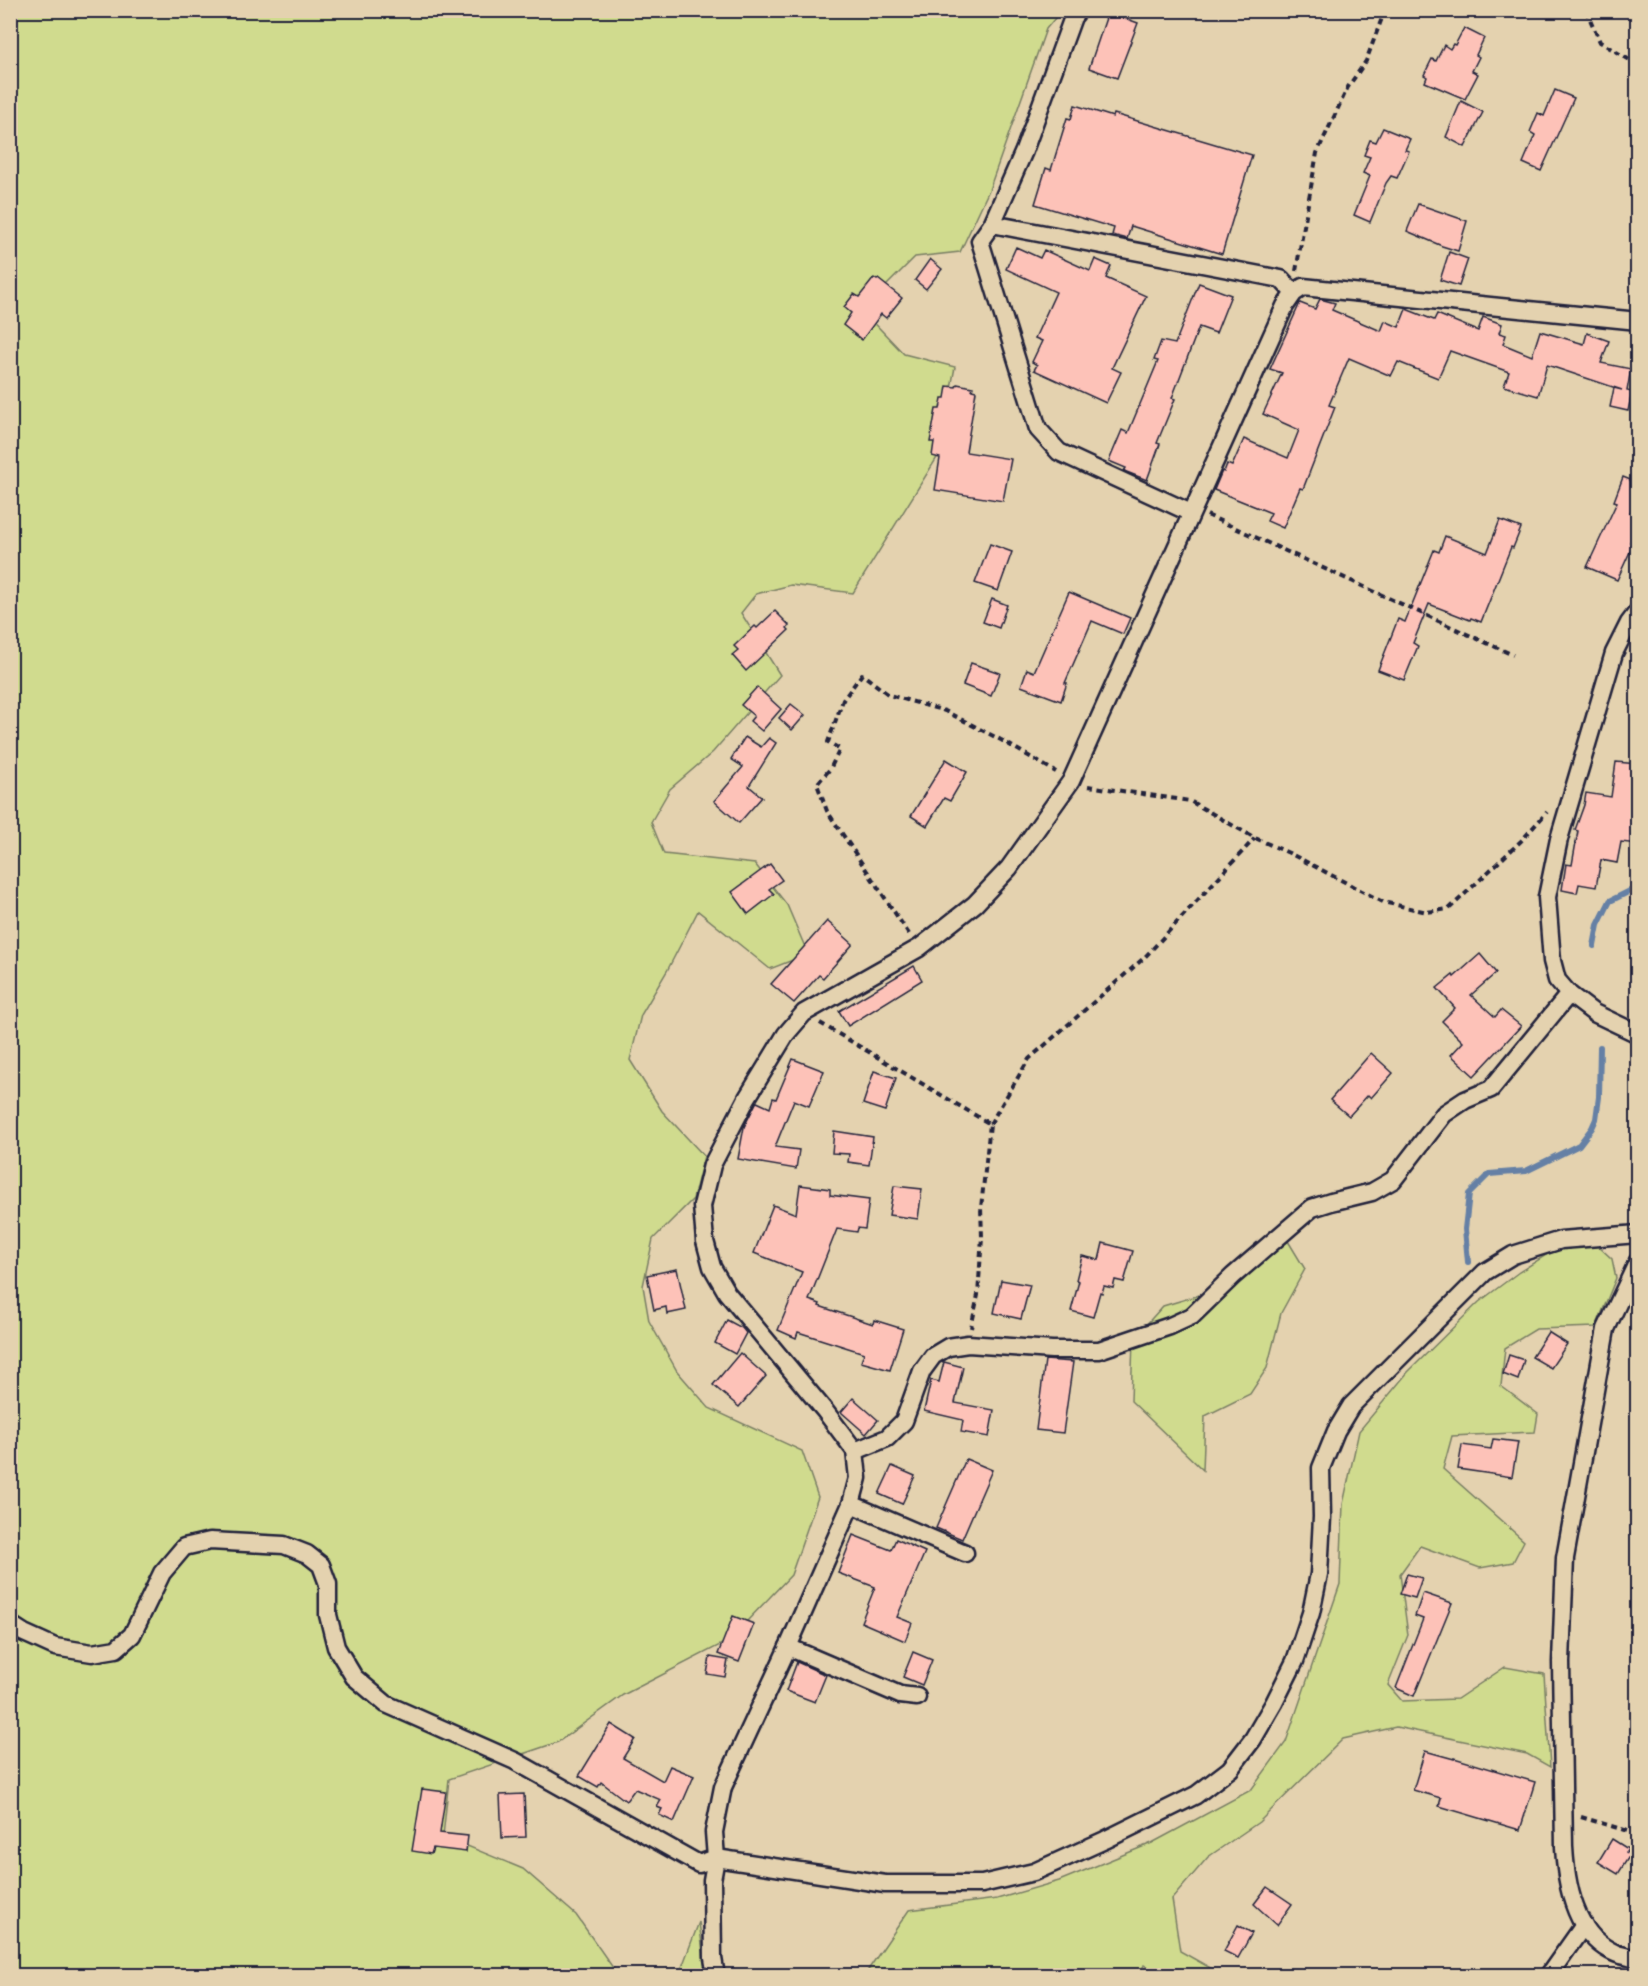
<svg xmlns="http://www.w3.org/2000/svg" width="1648" height="1986" viewBox="0 0 1648 1986" font-family="'Patrick Hand',sans-serif">
<style>
.green{fill:#d0db8e;stroke:#797e64;stroke-width:1.5}
.lines{fill:none;stroke-linecap:round;stroke-linejoin:round}
.stream{stroke:#6580a5;stroke-width:6}
.building{fill:#fdc2b8;stroke:#22223b;stroke-width:1.5}
.street-casing{stroke:#22223b;stroke-width:21}
.path{stroke:#22223b;stroke-width:4;stroke-dasharray:6 4.5;stroke-linecap:butt}
.street{stroke:#e4d2af;stroke-width:16}
</style>
<rect width="100%" height="100%" fill="#e4d2af"/>
<filter id="ink" filterUnits="userSpaceOnUse"><feTurbulence type="fractalNoise" baseFrequency=".0167" numOctaves="2"/><feDisplacementMap in="SourceGraphic" scale="12" xChannelSelector="R" yChannelSelector="G"/><feConvolveMatrix kernelMatrix="1 2 1 2 8 2 1 2 1" color-interpolation-filters="sRGB"/></filter>
<g filter="url(#ink)">
<g class="green">
<path d="M10 11H1061L1046 29 989 190 960 252 915 257 862 310 904 354 955 367 938 456 853 593 791 585 756 594 741 613 780 675 713 752 670 789 651 822 664 854 755 864 787 905 808 954 770 969 698 911 667 971 641 1015 630 1060 662 1111 704 1156 693 1199 653 1239 643 1286 649 1321 677 1371 709 1408 802 1451 818 1497 791 1575 728 1641 623 1695 558 1742 449 1779 443 1836 523 1869 576 1915 618 1975H11Z"/>
<path d="M1288 1241 1305 1269 1281 1313 1267 1368 1250 1394 1205 1416 1203 1470 1131 1401 1133 1339 1163 1306 1203 1294 1257 1266Z"/>
<path d="M1597 1245 1612 1259 1616 1278 1596 1327 1536 1329 1505 1348 1501 1386 1538 1414 1535 1432 1452 1436 1443 1469 1524 1541 1513 1562 1480 1568 1420 1546 1400 1574 1408 1635 1388 1685 1402 1701 1457 1699 1505 1667 1544 1674 1550 1767 1527 1754 1396 1727 1343 1739 1259 1822 1208 1857 1172 1899 1180 1951 1223 1975H1162L1144 1965 1139 1976H883L868 1970 909 1910 997 1899 1059 1881 1152 1843 1251 1790 1286 1742 1340 1584 1343 1504 1359 1431 1408 1372 1479 1302 1519 1272 1557 1248Z"/>
<path d="M699 1922 706 1975H679Z"/>
</g>
<g class="lines">
<g class="stream">
<path d="M1594 946 1598 925 1610 901 1638 887"/>
<path d="M1468 1262 1465 1229 1469 1194 1489 1174 1526 1171 1579 1145 1592 1128 1596 1119 1599 1097 1600 1047"/>
</g>
</g>
<g class="building">
<path d="M1108 12 1138 23 1117 78 1089 68Z"/>
<path d="M1464 28 1484 38 1476 55 1479 57 1472 71 1478 74 1465 99 1425 82 1427 77 1424 75 1432 59 1436 61 1444 45 1450 49 1453 44 1455 45Z"/>
<path d="M1555 90 1574 98 1541 171 1523 163 1535 135 1530 132 1538 113 1544 116Z"/>
<path d="M1461 101 1483 112 1465 147 1446 137Z"/>
<path d="M1075 105 1113 117 1114 114 1252 155 1222 254 1131 226 1127 239 1124 238 1112 235 1114 228 1035 204 1046 168 1051 170 1067 118 1071 119Z"/>
<path d="M1383 128 1410 139 1405 150 1409 151 1397 178 1391 176 1386 183 1370 222 1354 215 1370 176 1363 173 1370 157 1364 155 1370 140 1376 142Z"/>
<path d="M1418 204 1467 221 1458 251 1442 246 1407 231Z"/>
<path d="M1016 247 1040 258 1044 250 1090 271 1095 259 1111 266 1106 278 1146 296 1112 368 1121 372 1106 403 1034 370 1037 365 1032 362 1042 341 1035 338 1056 292 1006 269Z"/>
<path d="M1449 252 1468 259 1459 286 1440 280Z"/>
<path d="M930 259 942 269 926 289 915 280Z"/>
<path d="M874 278 877 280 878 279 902 298 886 318 881 314 862 340 843 325 851 313 844 307 854 294 859 297Z"/>
<path d="M1199 283 1231 295 1216 333 1199 327 1172 398 1175 399 1157 443 1160 444 1147 480 1124 471 1126 468 1109 461 1122 430 1128 433 1158 361 1154 360 1161 341 1175 344Z"/>
<path d="M1320 299 1335 303 1332 310 1381 331 1385 321 1399 327 1406 309 1434 320 1437 314 1478 331 1483 317 1502 324 1499 333 1506 335 1503 344 1532 356 1540 331 1584 344 1587 333 1609 341 1601 363 1631 369 1627 391 1632 392 1628 411 1610 407 1614 388 1622 390 1547 365 1538 396 1504 386 1509 372 1450 351 1438 378 1398 362 1391 376 1349 358 1329 405 1335 407 1303 489 1300 488 1283 528 1267 521 1271 513 1214 490 1222 471 1224 472 1227 464 1232 466 1244 439 1288 458 1299 430 1263 414 1282 373 1270 369 1300 303 1315 309Z"/>
<path d="M957 384 973 387 972 390 976 391 966 452 1011 459 1003 501 935 490 940 458 932 456 934 442H930L936 409H940L942 398H945L947 386 956 387Z"/>
<path d="M1623 477 1638 483V493L1630 513 1638 517V525L1630 542 1634 543 1617 580 1587 567 1617 502 1614 501Z"/>
<path d="M1500 520 1521 528 1513 548 1511 547 1481 622 1471 618 1470 620 1429 604 1413 643 1418 646 1404 680 1378 670 1398 619 1405 622 1434 550 1439 552 1445 536 1487 553Z"/>
<path d="M990 544 1012 552 998 591 975 583Z"/>
<path d="M1069 592 1130 618 1123 634 1092 621 1065 683H1067L1061 701 1021 686 1027 669 1034 672Z"/>
<path d="M992 599 1007 605 999 628 983 622Z"/>
<path d="M775 611 789 625 787 628 789 630 746 671 732 655 738 650 734 646 755 626 757 628Z"/>
<path d="M971 663 1000 673 991 696 963 685Z"/>
<path d="M757 687 781 709 762 731 750 721 754 716 741 705Z"/>
<path d="M791 704 805 715 792 730 779 718Z"/>
<path d="M745 737 761 747 769 738 776 743 749 786 762 797 739 823 714 801 743 767 731 759Z"/>
<path d="M946 759 967 772 950 801 944 798 927 826 911 816Z"/>
<path d="M1616 762 1638 764V844L1621 842 1617 863 1601 860 1596 887 1579 884 1577 893 1562 890 1566 864 1572 865 1578 831 1575 830 1584 805 1586 793 1611 797Z"/>
<path d="M770 864 782 880 769 889 774 894 748 914 732 892Z"/>
<path d="M827 921 853 944 823 978 819 975 794 1003 771 984Z"/>
<path d="M1480 954 1496 973 1471 995 1495 1017 1501 1010 1521 1026 1474 1076 1451 1055 1463 1042 1442 1021 1455 1008 1437 988 1453 975 1454 977Z"/>
<path d="M914 966 922 980 848 1026 839 1011Z"/>
<path d="M1371 1053 1393 1073 1371 1098 1368 1095 1349 1116 1330 1100Z"/>
<path d="M793 1059 824 1071 809 1106 794 1100 775 1147 799 1150 796 1169 738 1159 744 1127 756 1103 757 1102 770 1108 773 1098 776 1099Z"/>
<path d="M874 1071 896 1078 885 1111 863 1104Z"/>
<path d="M834 1131 873 1137 869 1165 848 1162 849 1154 832 1153Z"/>
<path d="M800 1185 830 1189V1195L869 1200 865 1229 858 1228 857 1232 837 1229 809 1300 820 1304 819 1306 873 1324 874 1320 903 1329 890 1370 861 1362 864 1353 798 1332 796 1338 778 1330 802 1272 754 1253 773 1205 796 1214Z"/>
<path d="M894 1186 922 1189 918 1219 889 1215Z"/>
<path d="M1103 1243 1133 1251 1124 1282 1115 1280 1113 1288 1104 1286 1102 1293 1100 1292 1093 1317 1071 1311 1079 1281 1076 1280 1082 1256 1099 1260Z"/>
<path d="M677 1269 686 1310 667 1314 666 1307 654 1310 647 1275Z"/>
<path d="M1001 1280 1030 1285 1021 1319 994 1313Z"/>
<path d="M727 1320 742 1328 746 1333 735 1354 715 1343Z"/>
<path d="M1548 1332 1567 1344 1551 1368 1532 1357Z"/>
<path d="M740 1353 766 1376 739 1407 713 1385Z"/>
<path d="M1509 1355 1524 1360 1518 1380 1503 1374Z"/>
<path d="M1045 1360 1073 1362 1063 1433 1036 1430Z"/>
<path d="M944 1362 963 1367 955 1403 994 1410 989 1437 961 1432 963 1420 924 1411 931 1380 939 1382Z"/>
<path d="M853 1398 878 1420 866 1434 841 1412Z"/>
<path d="M1493 1439 1518 1442 1512 1477 1458 1469 1462 1445 1491 1449Z"/>
<path d="M966 1459 992 1470 962 1539 936 1528Z"/>
<path d="M892 1466 915 1476 902 1504 879 1494Z"/>
<path d="M853 1535 891 1550 896 1539 925 1552 897 1617 912 1623 905 1641 861 1622 875 1587 838 1573Z"/>
<path d="M1407 1574 1422 1578 1415 1598 1400 1594Z"/>
<path d="M1423 1593 1452 1603 1414 1696 1396 1688 1423 1619 1415 1616Z"/>
<path d="M733 1616 754 1624 739 1662 718 1654Z"/>
<path d="M913 1652 932 1660 922 1685 903 1677Z"/>
<path d="M710 1657 728 1660 725 1677 707 1674Z"/>
<path d="M797 1662 826 1675 815 1702 786 1691Z"/>
<path d="M611 1724 635 1739 623 1758 663 1781 670 1766 694 1776 674 1822 659 1815 662 1809 657 1807 661 1800 635 1789 626 1801 601 1782 598 1787 579 1776Z"/>
<path d="M1425 1751 1454 1759V1758L1535 1782 1520 1830 1439 1806 1441 1798 1413 1790Z"/>
<path d="M422 1789 446 1792 440 1833 468 1836 466 1852 433 1848 431 1854 412 1851Z"/>
<path d="M524 1794 526 1837 502 1838 500 1795Z"/>
<path d="M1612 1839 1628 1849 1626 1852 1630 1855 1618 1874 1598 1862Z"/>
<path d="M1267 1887 1292 1904 1277 1925 1254 1904Z"/>
<path d="M1238 1925 1252 1933 1238 1958 1224 1951Z"/>
</g>
<g class="lines">
<defs>
<g id="street">
<path d="M1079 10 1073 17 1024 151 992 224 1281 279 1294 293"/>
<path d="M992 224 980 241 1038 429 1059 452 1191 513"/>
<path d="M1638 611 1629 623 1614 653 1559 839 1547 897 1552 961 1557 980 1569 994 1594 1013 1638 1034"/>
<path d="M1638 1261 1606 1329 1565 1558 1561 1662 1564 1847C1566 1884 1575 1936 1615 1953 1622 1956 1630 1957 1638 1959"/>
<path d="M855 1451 887 1438 904 1421 922 1371 933 1356 948 1347 968 1344 1052 1350H1099L1170 1326 1192 1316 1233 1276 1312 1208 1331 1202 1372 1192 1393 1180 1444 1114 1465 1100 1491 1089 1569 994"/>
<path d="M851 1504 965 1553"/>
<path d="M10 1624 24 1633 55 1647 92 1653 116 1649 132 1635 162 1573 184 1547 210 1541 284 1545 307 1554 321 1565 328 1584V1615L336 1647 354 1677 386 1704 515 1761 699 1864 716 1858 885 1884H982L1034 1872 1105 1840 1196 1795 1230 1769 1253 1739 1274 1703 1295 1661 1311 1613 1319 1574 1322 1517 1321 1468 1336 1431 1351 1406 1485 1272 1513 1255 1561 1240 1638 1234"/>
<path d="M788 1647 900 1695 917 1697"/>
<path d="M716 1976 713 1958 712 1880 716 1858 714 1832 723 1787 788 1647 851 1504 858 1478 855 1451 825 1411 727 1293 712 1267 705 1241 702 1206 712 1165 747 1098 786 1034 804 1013 919 948 975 904 1009 868 1071 781 1285 306 1294 293 1303 287 1638 321"/>
<path d="M1548 1976 1584 1925"/>
</g>
</defs>
<use href="#street" class="street-casing"/>
<g class="path">
<path d="M1586 10 1600 42 1638 65"/>
<path d="M1296 271 1317 153 1348 87 1366 61 1385 10"/>
<path d="M1207 515 1513 655"/>
<path d="M1088 786 1190 801 1255 838 1289 853 1383 902 1427 912 1449 909 1521 841 1547 812"/>
<path d="M909 934 827 811 817 784 830 769 840 749 828 742 843 700 862 674 889 695 945 711 1001 740 1056 772"/>
<path d="M820 1023 990 1124 981 1208 982 1237 978 1295 971 1328"/>
<path d="M990 1124 1029 1059 1145 957 1255 838"/>
<path d="M1581 1817 1638 1834"/>
</g>
<use href="#street" class="street"/>
</g>
</g>
<rect width="1648" height="1986" fill="none" stroke="#e4d2af" stroke-width="36"/>
<rect x="18" y="18" width="1612" height="1950" fill="none" stroke="#22223b" stroke-width="2" filter="url(#ink)"/>
</svg>
